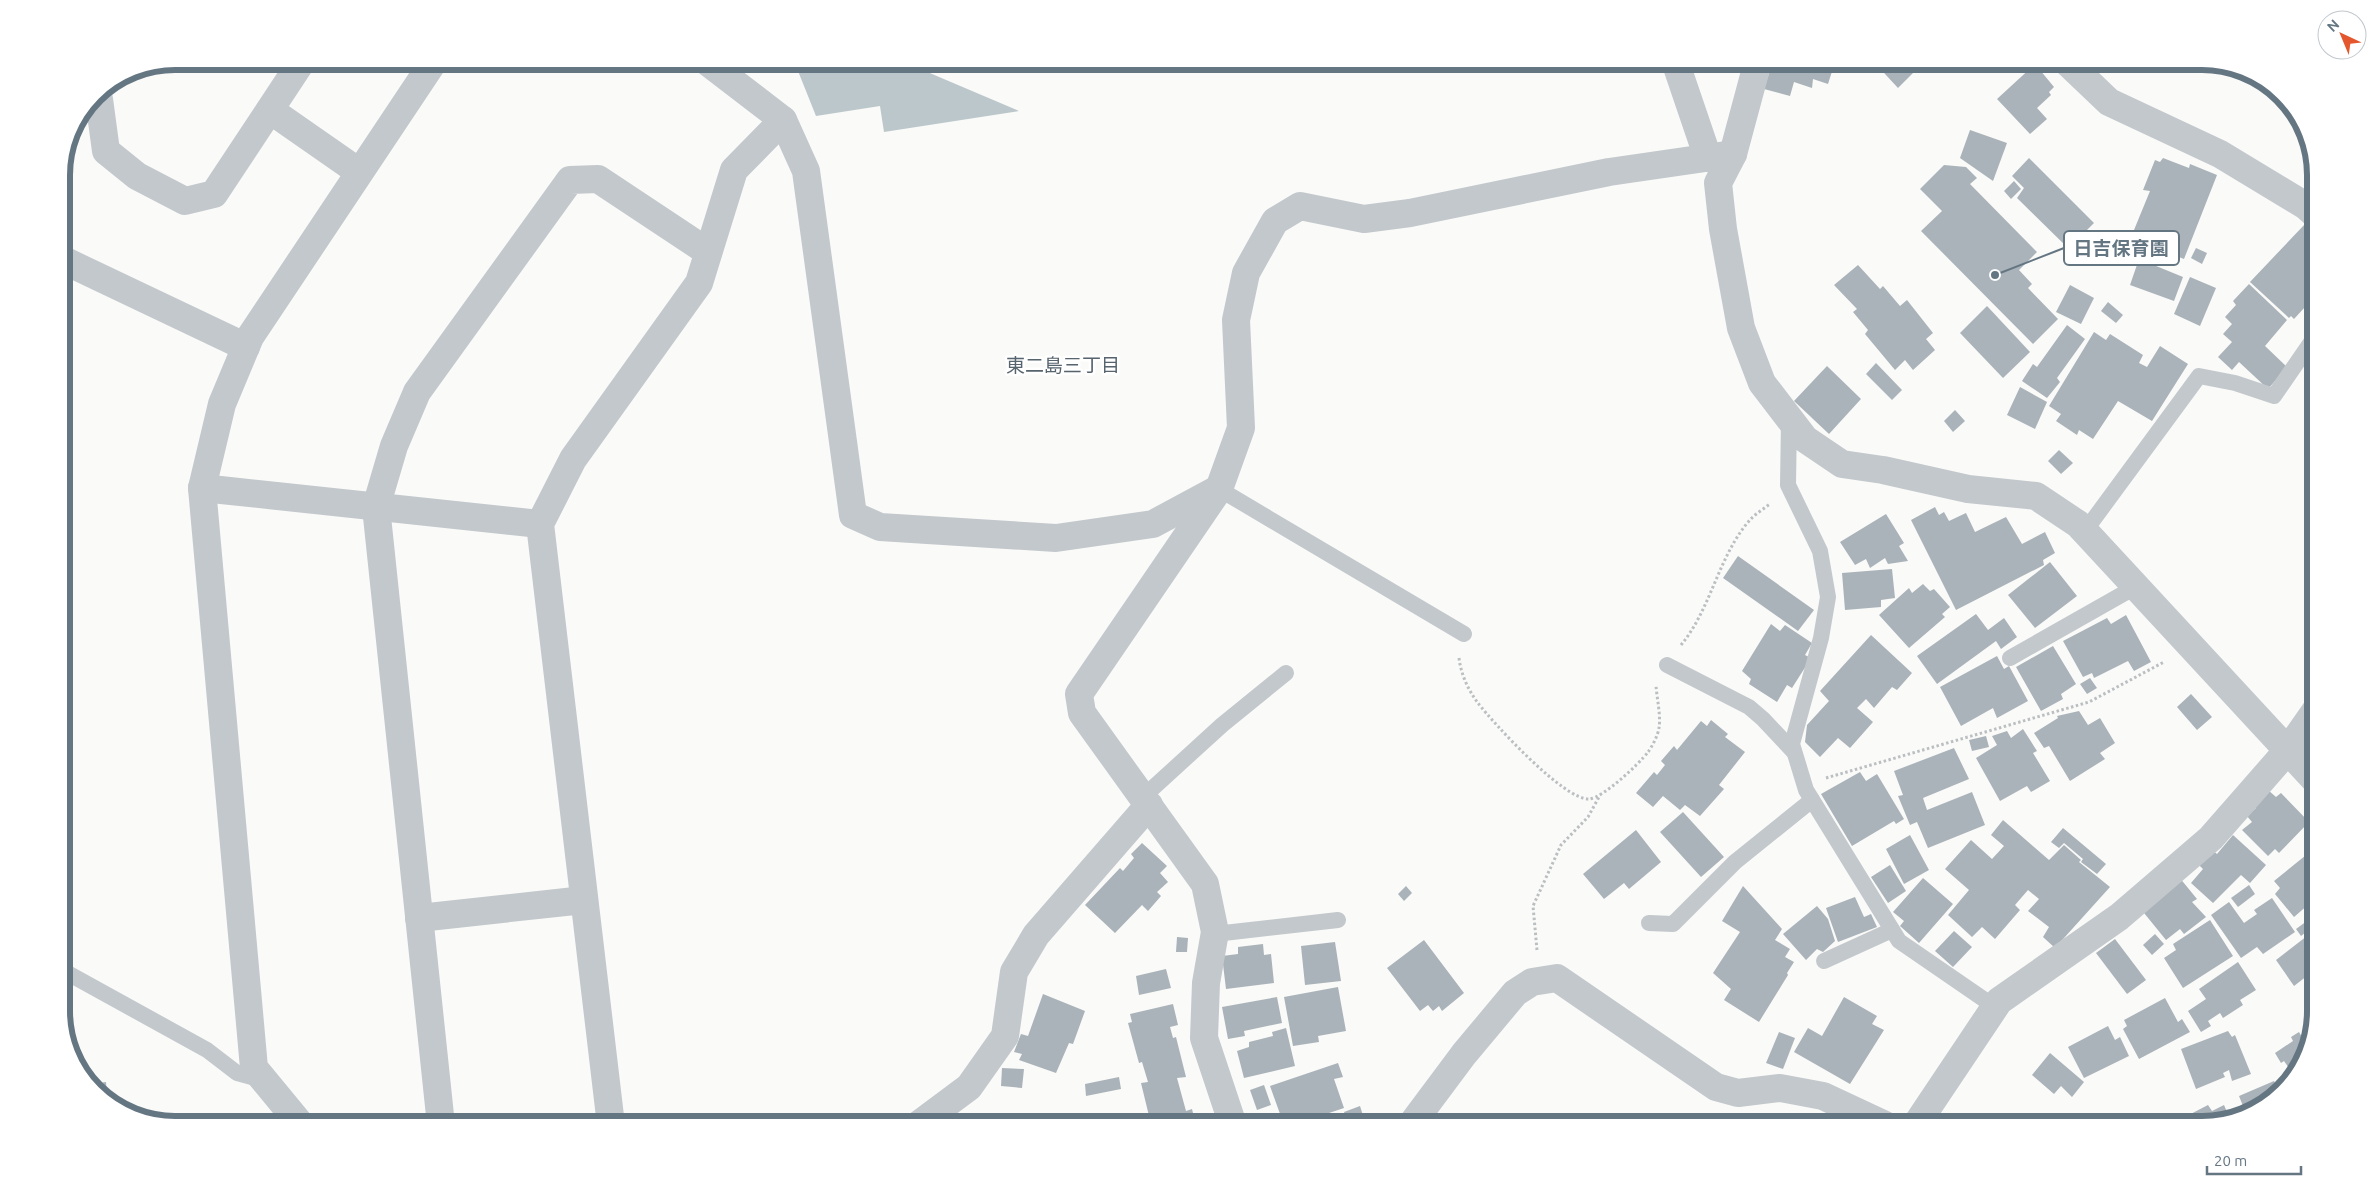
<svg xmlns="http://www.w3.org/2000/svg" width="2377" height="1186" viewBox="0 0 2377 1186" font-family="Ubuntu,'Noto Sans JP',sans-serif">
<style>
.water{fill:#bbc7cb}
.building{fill:#aab3b9}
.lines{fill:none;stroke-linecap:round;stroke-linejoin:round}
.path{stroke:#bbbfc2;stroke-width:3;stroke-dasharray:2.5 2.5;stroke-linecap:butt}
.service{stroke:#c3c8cc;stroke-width:16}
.minor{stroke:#c3c8cc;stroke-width:28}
.labels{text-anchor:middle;stroke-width:5;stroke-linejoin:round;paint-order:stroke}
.neighbourhood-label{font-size:19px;fill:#57646e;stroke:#fff}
.rim{fill:none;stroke:#657683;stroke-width:6}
.leader{fill:none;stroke:#657683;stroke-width:2}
.callout-dot{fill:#657683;stroke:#fff;stroke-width:2}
.callout{fill:#fff;stroke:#657683;stroke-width:2}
.callout-label{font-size:19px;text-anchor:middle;font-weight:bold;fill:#657683}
</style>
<rect width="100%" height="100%" fill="#fafaf8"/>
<g class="water">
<path d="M799 61H918L925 71 1019 111 884 132 880 106 816 116 796 66Z"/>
<path d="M215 1119 248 1125H193L201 1121Z"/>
</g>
<g class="building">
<path d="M1773 61H1828L1834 65 1828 84 1813 79 1812 88 1794 82 1790 96 1764 89Z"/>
<path d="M1873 61H1923L1924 62 1898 88Z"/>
<path d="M2035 64 2054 87 2049 92 2051 95 2037 108 2047 119 2030 134 1997 99Z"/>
<path d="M1970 130 2007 143 1993 181 1960 158Z"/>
<path d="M2029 158 2094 223 2086 231 2098 242 2083 257 2073 245 2070 250 2017 198 2024 188 2012 176Z"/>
<path d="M2163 158 2189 168 2190 164 2217 175 2184 259 2141 242 2134 230 2150 191 2143 190 2155 160 2160 162Z"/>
<path d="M1944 165 1966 167 1977 178 1970 184 2037 252 2019 270 2032 284 2028 288 2058 319 2033 344 1921 231 1942 211 1920 189Z"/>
<path d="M2014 181 2021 189 2011 199 2004 191Z"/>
<path d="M2305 224 2316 234V295L2294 319 2291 316 2289 318 2250 282Z"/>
<path d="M2196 248 2207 253 2202 264 2191 258Z"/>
<path d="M2139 259 2183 277 2174 301 2130 285Z"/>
<path d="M1858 265 1880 289 1883 286 1900 306 1907 300 1933 333 1926 339 1935 350 1913 370 1905 360 1895 370 1865 334 1868 330 1853 312 1857 309 1834 285Z"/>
<path d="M2190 277 2216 288 2200 326 2174 314Z"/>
<path d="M2249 284 2287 320 2265 346 2287 367 2268 389 2239 362 2232 370 2218 357 2232 342 2223 334 2232 324 2225 317 2236 305 2233 301Z"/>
<path d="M2070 285 2094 298 2081 324 2056 312Z"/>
<path d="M2108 302 2123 315 2116 323 2101 311Z"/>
<path d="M1987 306 2030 352 2003 378 1960 333Z"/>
<path d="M2067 325 2085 339 2057 378 2060 382 2047 398 2022 381 2033 364 2037 367Z"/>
<path d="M2094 332 2106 340 2110 334 2143 355 2139 363 2147 367 2160 346 2188 364 2152 421 2118 401 2093 439 2079 430 2077 435 2056 421 2061 414 2049 406Z"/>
<path d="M1876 363 1902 390 1892 400 1866 374Z"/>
<path d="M1827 366 1861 399 1829 434 1794 401Z"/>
<path d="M2020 387 2047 402 2035 429 2007 415Z"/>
<path d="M1955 410 1965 421 1953 432 1944 421Z"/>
<path d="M2059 450 2073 463 2061 474 2048 461Z"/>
<path d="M1935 507 1939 515 1944 512 1949 521 1966 513 1975 532 2006 517 2022 544 2045 532 2055 553 2043 560 2044 565 1956 610 1911 520Z"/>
<path d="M1886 514 1904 543 1899 546 1908 561 1888 564 1885 558 1870 568 1866 559 1855 565 1840 542Z"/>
<path d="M1738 556 1814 610 1798 631 1723 578Z"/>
<path d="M2050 562 2077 596 2035 628 2008 595Z"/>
<path d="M1892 569 1895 598 1881 600V607L1845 610 1842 573Z"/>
<path d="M1923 584 1930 591 1934 589 1950 607 1942 614 1945 617 1909 648 1879 615 1909 588 1912 593Z"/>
<path d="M1976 614 1988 630 2004 618 2017 637 2001 649 1996 641 1937 684 1917 656Z"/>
<path d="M2126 615 2151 662 2134 671 2128 661 2094 678 2092 673 2083 677 2063 641 2107 618 2111 624Z"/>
<path d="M1771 624 1780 631 1785 625 1812 643 1805 655 1811 658 1792 688 1787 685 1777 702 1749 684 1751 679 1742 671Z"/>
<path d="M1871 635 1912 673 1897 690 1892 687 1874 708 1866 699 1857 708 1873 722 1850 748 1838 738 1820 757 1805 742 1807 725 1829 701 1820 691Z"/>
<path d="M2053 646 2076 684 2061 694 2063 699 2041 711 2016 667Z"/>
<path d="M1997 656 2004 669 2009 666 2028 701 1997 718 1993 708 1961 726 1940 687Z"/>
<path d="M2090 678 2097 688 2087 694 2080 684Z"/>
<path d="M2191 694 2212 717 2197 730 2177 707Z"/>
<path d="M2079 711 2088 725 2100 718 2115 743 2100 753 2105 759 2070 781 2049 746 2044 748 2034 733 2058 718 2057 716Z"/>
<path d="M1711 720 1728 734 1725 737 1745 752 1719 785 1724 789 1700 816 1685 805 1680 810 1663 796 1653 807 1636 793 1654 772 1657 775 1665 765 1661 761 1674 746 1677 750 1701 721 1707 726Z"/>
<path d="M2023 729 2037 751 2033 753 2050 781 2031 792 2027 786 2000 801 1976 758 1997 745 1992 736 2007 731 2011 738Z"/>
<path d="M1986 736 1989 747 1972 751 1969 740Z"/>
<path d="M1954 748 1969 779 1923 798 1927 810 1972 792 1985 825 1928 848 1917 822 1910 825 1898 796 1903 795 1894 771Z"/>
<path d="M1860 772 1866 781 1877 774 1904 819 1896 824 1894 821 1852 846 1821 794Z"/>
<path d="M2268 790 2276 797 2281 793 2309 822 2279 853 2275 849 2268 856 2242 830 2252 822 2247 816 2256 808 2253 805Z"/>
<path d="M1683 812 1724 857 1701 877 1660 832Z"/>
<path d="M2003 820 2049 860 2064 845 2081 860 2079 862 2110 887 2055 948 2043 937 2049 927 2028 911 2039 899 2028 890 2015 905 2020 910 1995 939 1982 927 1972 937 1948 915 1969 890 1945 869 1971 840 1992 859 2004 846 1991 835Z"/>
<path d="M2063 828 2106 864 2097 874 2081 862 2083 859 2064 843 2059 848 2051 842Z"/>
<path d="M1636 830 1661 862 1629 889 1624 883 1604 899 1583 874Z"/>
<path d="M1910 835 1929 870 1904 884 1886 849Z"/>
<path d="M2233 835 2266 865 2250 883 2241 875 2213 903 2191 883 2203 869 2197 863 2210 848 2217 854Z"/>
<path d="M1142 843 1167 866 1160 873 1168 882 1157 892 1161 896 1148 911 1142 905 1115 933 1085 905 1120 868 1123 871 1134 858 1131 854Z"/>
<path d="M2316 847V898L2294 917 2275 894 2280 888 2274 881Z"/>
<path d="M1890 865 1906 891 1888 903 1871 877Z"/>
<path d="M2179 877 2197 899 2192 902 2206 917 2184 934 2180 929 2166 940 2140 908Z"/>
<path d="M1923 878 1953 904 1919 943 1900 926 1904 921 1893 912Z"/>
<path d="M2249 885 2255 894 2238 907 2231 898Z"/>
<path d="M1406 886 1412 893 1404 901 1398 894Z"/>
<path d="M1743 886 1782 929 1775 940 1790 949 1785 957 1794 962 1787 973 1788 975 1759 1022 1724 1000 1731 989 1713 973 1740 932 1722 921Z"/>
<path d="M1855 897 1864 917 1871 914 1877 927 1838 942 1826 908Z"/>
<path d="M2272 898 2295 932 2263 954 2257 947 2241 958 2211 915 2229 902 2244 923 2257 914 2254 910Z"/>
<path d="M1817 906 1828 919 1835 941 1823 952 1817 949 1806 960 1783 934Z"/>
<path d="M2311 918 2316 924 2301 936 2296 929Z"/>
<path d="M2210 920 2233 956 2183 988 2164 958 2176 950 2173 944Z"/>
<path d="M2316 929V969L2294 986 2276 960Z"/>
<path d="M1954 931 1972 947 1953 967 1935 951Z"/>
<path d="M2155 934 2164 944 2152 955 2143 945Z"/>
<path d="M1177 937 1188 938 1187 952H1176Z"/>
<path d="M2115 939 2146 980 2127 994 2096 953Z"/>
<path d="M1424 940 1464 993 1442 1011 1439 1006 1433 1011 1428 1005 1420 1011 1387 968Z"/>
<path d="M1335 942 1341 981 1305 985 1301 946Z"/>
<path d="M1263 944 1264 955 1271 954 1274 983 1226 989 1222 956 1238 954V947Z"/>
<path d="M2238 962 2256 990 2240 1000 2243 1005 2223 1018 2220 1013 2208 1021 2211 1026 2201 1032 2188 1011 2206 999 2199 989Z"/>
<path d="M1166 969 1171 988 1139 995 1136 976Z"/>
<path d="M1338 987 1346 1031 1318 1036 1319 1042 1293 1046 1284 997Z"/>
<path d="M1043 994 1085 1011 1073 1044 1069 1043 1056 1073 1019 1060 1022 1054 1014 1052 1021 1034 1028 1036Z"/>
<path d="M1277 997 1282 1023 1244 1031 1245 1036 1228 1039 1222 1007Z"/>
<path d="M1844 997 1877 1016 1872 1024 1884 1030 1850 1084 1794 1052 1808 1028 1822 1036Z"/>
<path d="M2165 998 2178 1022 2182 1019 2190 1032 2139 1059 2123 1029 2127 1026 2124 1020Z"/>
<path d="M1173 1004 1178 1025 1170 1027 1173 1038 1176 1037 1186 1077 1177 1078 1186 1111 1192 1109 1196 1125H1155L1154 1119 1150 1120 1141 1083 1148 1082 1142 1062 1139 1063 1128 1023 1132 1022 1130 1014Z"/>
<path d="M2108 1026 2115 1040 2120 1037 2129 1056 2084 1078 2068 1047Z"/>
<path d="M1286 1028 1295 1066 1244 1078 1237 1051 1249 1047V1042L1273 1036 1272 1032Z"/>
<path d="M2228 1031 2232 1037 2235 1035 2251 1074 2232 1081 2229 1070 2223 1073 2225 1077 2196 1089 2181 1049Z"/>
<path d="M1779 1032 1795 1038 1783 1069 1766 1063Z"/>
<path d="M2299 1032 2303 1039 2311 1034 2304 1061 2293 1074 2284 1061 2281 1063 2275 1053 2293 1041 2291 1037Z"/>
<path d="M2050 1053 2084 1082 2072 1097 2061 1086 2054 1094 2032 1075Z"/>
<path d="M1338 1063 1343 1077 1334 1079 1344 1108 1293 1125H1284L1270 1086Z"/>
<path d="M1002 1068 1024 1069 1022 1088 1001 1086Z"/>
<path d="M1119 1077 1121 1089 1086 1096 1085 1084Z"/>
<path d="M2274 1081 2279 1090 2265 1106 2242 1113 2239 1108 2243 1106 2239 1096Z"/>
<path d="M106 1082 107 1098 91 1084Z"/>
<path d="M1264 1085 1271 1105 1257 1110 1250 1090Z"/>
<path d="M2208 1105 2212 1111 2224 1105 2227 1112 2232 1110 2234 1115 2203 1125H2183L2181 1119Z"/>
<path d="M1360 1106 1366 1125H1349L1344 1112Z"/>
<path d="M1339 1115 1341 1123 1346 1122V1125H1309Z"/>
<path d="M979 1119 982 1125H968Z"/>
</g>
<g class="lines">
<g class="path">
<path d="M1681 645C1711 609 1718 557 1749 521 1754 515 1763 509 1770 504"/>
<path d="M1459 658C1461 674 1468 690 1478 703 1494 724 1564 800 1589 799 1603 798 1639 764 1648 752 1652 747 1658 735 1659 728 1661 716 1657 699 1656 686"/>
<path d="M1826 778 2089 702 2164 662"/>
<path d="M1537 950 1533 906 1561 845 1588 817 1599 797"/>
</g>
<g class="service">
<path d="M1789 420 1788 485 1820 551 1828 597 1821 638 1792 744 1806 790 1899 941 1995 1007"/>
<path d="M1219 489 1464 634"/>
<path d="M2085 531 2199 376 2235 383 2274 396 2316 335"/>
<path d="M2010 658 2137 586"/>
<path d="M1667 665 1749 707 1763 719 1794 752"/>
<path d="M1143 797 1222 725 1286 673"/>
<path d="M1649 923 1673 924 1735 862 1812 800"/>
<path d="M1215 934 1338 920"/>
<path d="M1824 961 1892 930"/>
<path d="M62 970 207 1050 237 1073 263 1080"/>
</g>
<g class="minor">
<path d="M706 61 783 120 806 171 853 515 880 527 1056 538 1153 524 1216 490"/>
<path d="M1675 61 1708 158"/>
<path d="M1758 61 1733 154 1718 183 1723 229 1741 328 1762 383 1805 439 1842 464 1883 470 1968 489 2036 496 2078 524 2316 781"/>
<path d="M2066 61 2109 102 2220 154 2306 206 2316 215"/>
<path d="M99 99 106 151 137 176 185 201 214 194 302 61"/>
<path d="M270 110 359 172"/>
<path d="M61 259 246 347"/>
<path d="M202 488 540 524"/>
<path d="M419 918 584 900"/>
<path d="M301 1125 254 1068 202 488 222 404 250 337 434 61"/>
<path d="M441 1125 376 507 394 446 417 392 570 180 598 179 708 252"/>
<path d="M611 1125 540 524 573 459 699 283 734 170 783 120"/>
<path d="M918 1125 969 1087 1005 1036 1014 972 1036 935 1149 805"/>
<path d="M1233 1125 1204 1038 1206 983 1215 932 1205 884 1082 713 1079 694 1219 489 1241 428 1236 320 1246 273 1275 221 1300 206 1364 219 1410 213 1609 172 1733 154"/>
<path d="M1411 1125 1464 1054 1515 993 1532 982 1557 978 1716 1087 1738 1093 1780 1088 1823 1096 1885 1125"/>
<path d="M1916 1125 1999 1001 2119 917 2211 838 2288 750 2316 710"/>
</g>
</g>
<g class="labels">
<g class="neighbourhood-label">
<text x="1063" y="372">東二島三丁目</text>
</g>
</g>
<path d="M0 0H2377V1186H0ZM175 70H2202A105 105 0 0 1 2307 175V1011A105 105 0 0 1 2202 1116H175A105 105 0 0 1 70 1011V175A105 105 0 0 1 175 70Z" fill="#fff" fill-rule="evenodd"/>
<path class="rim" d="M175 70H2202A105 105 0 0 1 2307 175V1011A105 105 0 0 1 2202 1116H175A105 105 0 0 1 70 1011V175A105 105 0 0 1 175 70Z"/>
<path class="leader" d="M1995 275L2064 248"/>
<circle class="callout-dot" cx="1995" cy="275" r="5"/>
<rect class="callout" x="2064" y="231" width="115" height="34" rx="5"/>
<g class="callout-label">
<text x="2121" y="255">日吉保育園</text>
</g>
<g transform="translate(2342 35) rotate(316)"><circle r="24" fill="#ffffff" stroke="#c1c8cd"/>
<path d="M0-4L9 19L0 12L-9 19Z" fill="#e4572e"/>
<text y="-8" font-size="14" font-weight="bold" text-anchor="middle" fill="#657683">N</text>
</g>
<path d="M2207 1166v8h94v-8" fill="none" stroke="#657683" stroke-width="2.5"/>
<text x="2214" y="1166" font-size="15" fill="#657683" stroke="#ffffff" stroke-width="4" paint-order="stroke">20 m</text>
</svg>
